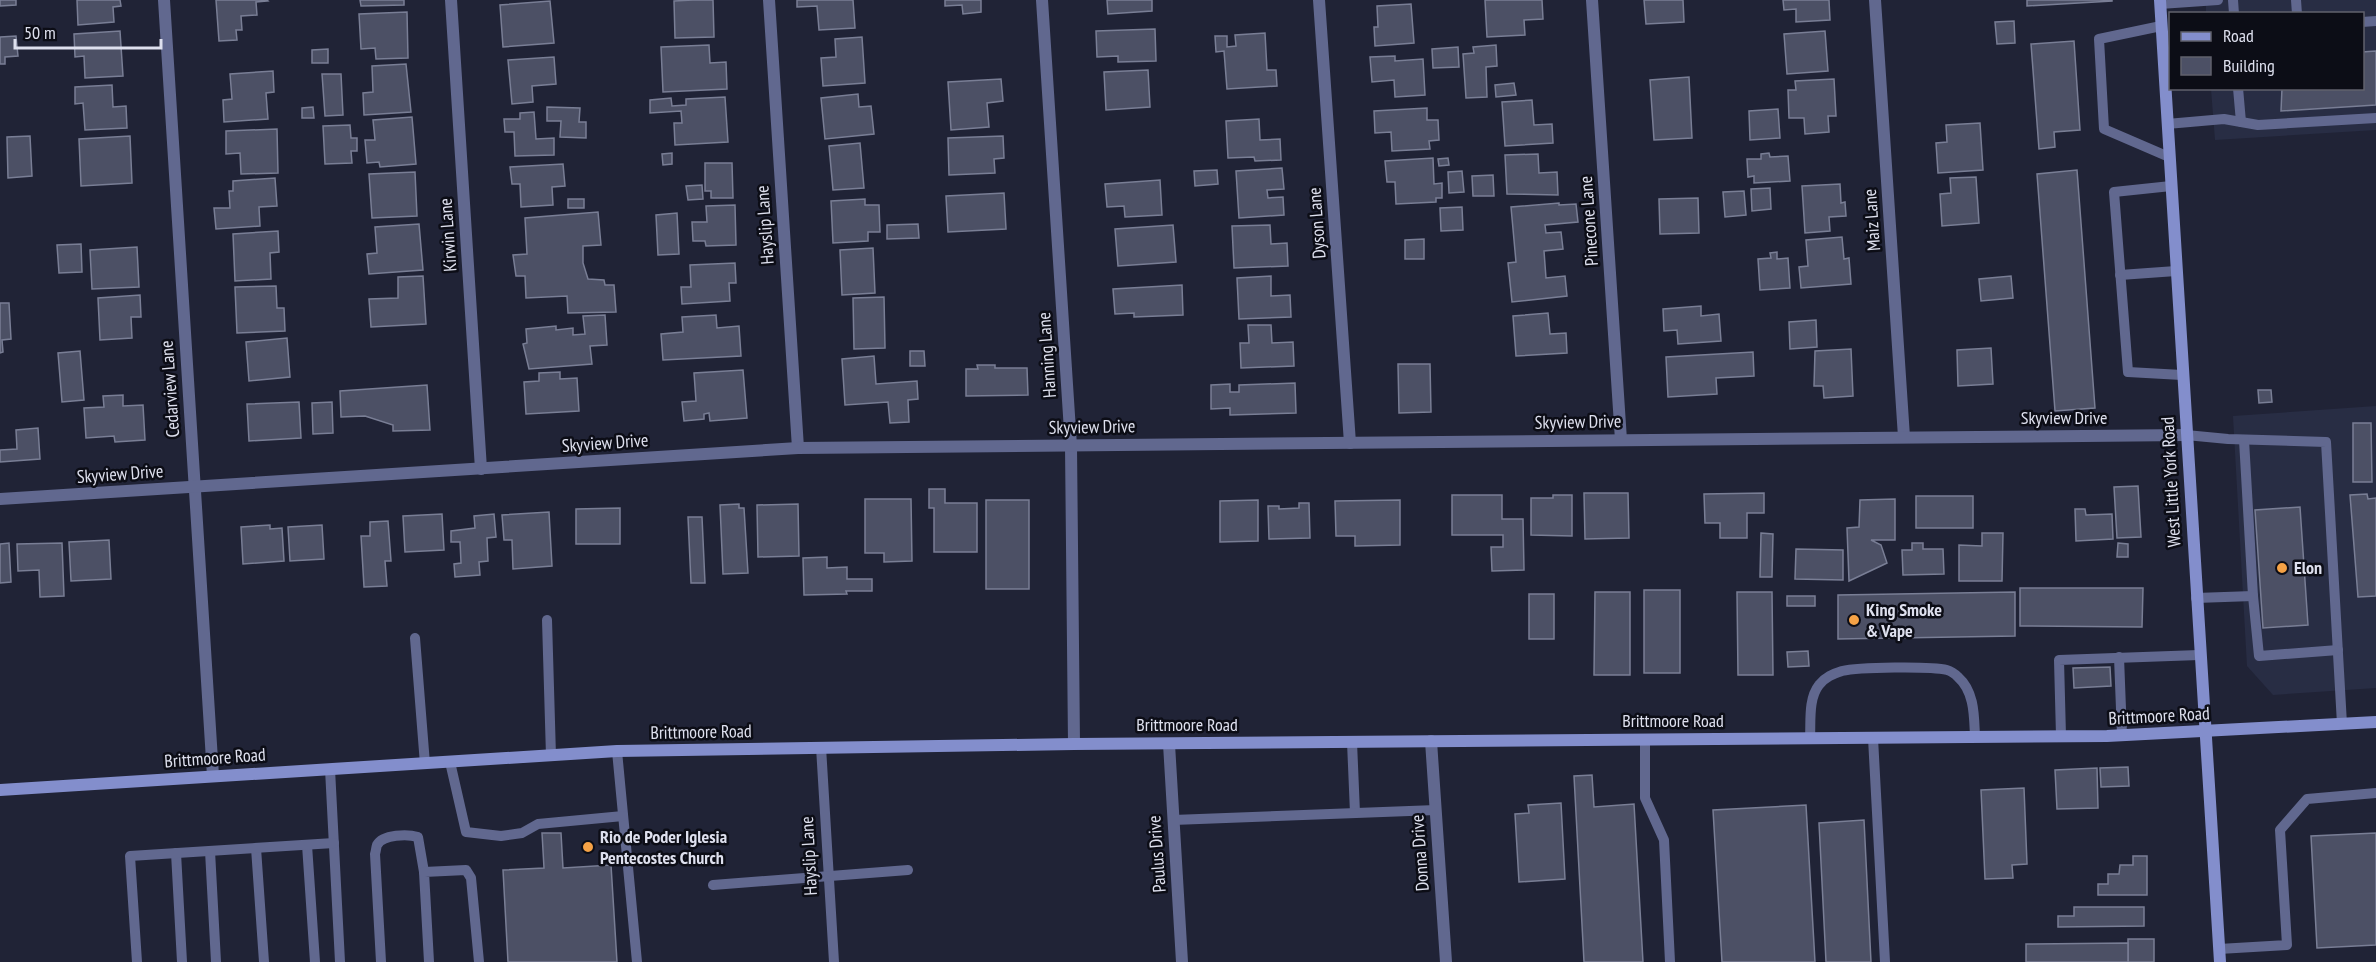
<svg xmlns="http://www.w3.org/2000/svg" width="2376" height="962" viewBox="0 0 2376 962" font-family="'PT Sans Narrow',sans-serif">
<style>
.built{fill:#282d44}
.building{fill:#4c5065;stroke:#797e95;stroke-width:1.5}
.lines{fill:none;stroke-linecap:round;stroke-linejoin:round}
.service{stroke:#61688f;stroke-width:10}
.minor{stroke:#61688f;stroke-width:12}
.secondary{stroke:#838ecc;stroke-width:12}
.poi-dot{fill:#f5a246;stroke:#0c0d16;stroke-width:2}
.labels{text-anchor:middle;stroke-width:5;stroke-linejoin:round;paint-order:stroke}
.street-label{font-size:18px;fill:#dee0ee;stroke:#0c0d16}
.poi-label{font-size:18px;font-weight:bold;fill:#dee0ee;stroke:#0c0d16;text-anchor:start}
</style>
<rect width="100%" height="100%" fill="#202336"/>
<g class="built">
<path d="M2206 0H2376V130L2215 140 2211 89 2362 88V14L2206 13Z"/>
<path d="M2376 406V688L2273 695 2247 666 2233 416Z"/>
</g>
<g class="building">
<path d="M0 0H16V5L0 6Z"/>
<path d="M77 0H120L121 6 113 7 114 22 78 25Z"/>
<path d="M216 0H267L268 1 256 2 257 15 241 16 242 30H236L237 40 219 41Z"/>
<path d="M360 0H404V5L361 6Z"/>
<path d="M693 0H713L714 37 675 38 674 1Z"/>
<path d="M797 0H853L855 28 819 30 817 6 797 7Z"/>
<path d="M945 0H981V12L963 14 962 5 945 6Z"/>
<path d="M1107 0H1152V11L1108 14Z"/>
<path d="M1485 0H1542L1543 19 1524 20 1525 35 1487 37Z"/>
<path d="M1644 0H1683L1684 22 1646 24Z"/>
<path d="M1783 0H1829L1830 20 1796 22V9L1784 10Z"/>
<path d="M2027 0H2112V1L2027 6Z"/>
<path d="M550 1 554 43 503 47 500 5Z"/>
<path d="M1411 4 1414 43 1375 46 1374 27H1378L1377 6Z"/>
<path d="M407 12 408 58 376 59 375 48 361 49 359 14Z"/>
<path d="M2014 21 2015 43 1997 44 1995 22Z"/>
<path d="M1155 29 1156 61 1118 62V56L1097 57 1096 31Z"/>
<path d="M120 31 123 76 85 78 84 56 75 57 74 34Z"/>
<path d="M1825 31 1828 71 1787 74 1784 34Z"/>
<path d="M1265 33 1267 70H1276L1277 86 1227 89 1224 51 1216 52 1215 36H1227V47L1236 46 1235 35Z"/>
<path d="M16 36 18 56 5 57V64H0V37Z"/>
<path d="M862 37 865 83 823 86 821 58 836 57 835 39Z"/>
<path d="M2074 41 2080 130 2054 132 2055 147 2039 149 2031 44Z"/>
<path d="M709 45 710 63 726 62 727 89 663 92 661 47Z"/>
<path d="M1496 45 1497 66 1486 67 1487 97 1466 98 1463 54 1474 53 1473 47Z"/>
<path d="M1458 47 1459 67 1433 68 1432 49Z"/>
<path d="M328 49V63H312V50Z"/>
<path d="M2376 51V105L2281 111 2282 88H2362V52Z"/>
<path d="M1395 56V61L1423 59 1425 95 1395 97 1394 80 1372 82 1370 57Z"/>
<path d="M554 57 556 84 532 86 533 102 512 104 508 60Z"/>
<path d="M406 64 411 112 364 115 363 93 373 92 372 66Z"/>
<path d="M1148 70 1150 107 1106 110 1104 72Z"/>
<path d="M273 71 274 92 266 93 268 119 224 122 223 100 232 99 230 74Z"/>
<path d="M322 74H341L343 115 325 116Z"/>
<path d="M1689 77 1692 138 1654 140 1650 80Z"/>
<path d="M1001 79 1003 101 987 103 989 127 951 130 948 82Z"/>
<path d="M1834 79 1836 116H1828L1829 132 1805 134 1804 118H1789L1788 90H1796L1795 81Z"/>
<path d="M1514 83 1516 95 1496 97 1495 85Z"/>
<path d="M112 85 113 107 126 106 127 128 85 130 83 103 75 104V87Z"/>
<path d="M858 94 859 107 871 106 874 134 825 139 821 98Z"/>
<path d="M725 97 728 142 675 145 674 123H682L681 111 650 113V100L671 98 672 106 686 105V99Z"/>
<path d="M1532 100 1534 125 1552 124 1553 143 1505 146 1502 102Z"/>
<path d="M313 107 314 118H302V108Z"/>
<path d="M547 107 580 108 579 122H586V138L560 137 561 121H547Z"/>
<path d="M1427 108V120H1438L1439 140 1429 141 1430 149 1392 151 1391 132 1375 133 1374 111Z"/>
<path d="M1778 109 1780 138 1750 140 1749 111Z"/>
<path d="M534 112 536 139 554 138V155L515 156 514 132H505L504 119H520V113Z"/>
<path d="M412 117 416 164 380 167 379 162 367 163 365 140H375L373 120Z"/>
<path d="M1259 119 1260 140 1280 139 1281 160 1255 161 1254 157 1228 158 1226 121Z"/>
<path d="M1980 123 1983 170 1938 173 1936 143 1947 142 1946 125Z"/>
<path d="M350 125 351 138H357V151H351L352 163 325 164 323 126Z"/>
<path d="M277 129 278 173 241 174 240 153 226 154V131Z"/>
<path d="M30 136 32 176 8 178 7 137Z"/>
<path d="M130 136 132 183 81 186 79 139Z"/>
<path d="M1003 136 1004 158 994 159 995 173 949 175 948 138Z"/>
<path d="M860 143 864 188 833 190 829 146Z"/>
<path d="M672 153V164L663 165 662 154Z"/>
<path d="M1769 153 1770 157 1788 156 1790 181 1754 183V176L1748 177 1747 159H1761V154Z"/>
<path d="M1538 154 1539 173 1557 172 1558 195 1507 194 1505 155Z"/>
<path d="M1433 158 1434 184 1442 183V198H1436V202L1396 204 1395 182H1387L1385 161Z"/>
<path d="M1448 158 1449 165 1439 166 1438 159Z"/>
<path d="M705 163H732L733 198H711V191H705Z"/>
<path d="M563 164 565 186 552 187 553 205 521 207 520 184H512L510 167Z"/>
<path d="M1282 168 1284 189 1267 190 1268 198 1283 197 1284 215 1239 218 1236 171Z"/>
<path d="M1217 170 1218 184 1195 186 1194 171Z"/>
<path d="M2077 170 2095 408 2055 411 2037 174Z"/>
<path d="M1462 171 1464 192 1449 193 1448 172Z"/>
<path d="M415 172 417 216 372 218 369 174Z"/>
<path d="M1493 175 1494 196H1473L1472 176Z"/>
<path d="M1976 177 1979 223 1942 226 1940 194 1951 193 1950 178Z"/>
<path d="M275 178 277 206 259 207 260 226 216 229 214 208H230L229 191H233V181Z"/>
<path d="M1160 180 1162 215 1125 217 1124 206 1107 207 1105 184Z"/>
<path d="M1840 184 1841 203 1845 202 1846 216 1829 217 1830 231 1805 233 1802 186Z"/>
<path d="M702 185 703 199 688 200 686 186Z"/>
<path d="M1770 188 1771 209 1752 211 1751 189Z"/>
<path d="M1744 191 1746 215 1725 217 1723 192Z"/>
<path d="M1004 193 1006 229 948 232 946 196Z"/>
<path d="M1698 198 1699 233 1660 234 1659 199Z"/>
<rect x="568" y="199" width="16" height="9"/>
<path d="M865 199V205H879L880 232H868V241L833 243 831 201Z"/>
<path d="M1559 203V205L1576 204 1578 222 1545 225 1546 233 1561 232 1563 249 1544 251 1546 278 1565 276 1567 296 1512 302 1508 263 1516 262 1511 207Z"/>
<path d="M735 205 736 245 706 246 705 241H693L692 222H707L706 206Z"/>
<path d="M1462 207 1463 230 1441 231 1440 208Z"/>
<path d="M598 212 601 245 583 246V263L588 279 604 280 605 285H614L616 312 568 313 567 296 526 298 525 276H516L513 255 527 254 525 218Z"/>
<path d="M677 213 679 254 658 255 656 215Z"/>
<path d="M419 224 423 270 369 274 367 254 377 253 375 227Z"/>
<path d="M918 224 919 238 887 239V225Z"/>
<path d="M1173 225 1176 262 1118 266 1115 229Z"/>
<path d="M1270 225 1271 244 1287 243 1288 266 1234 268 1232 226Z"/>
<path d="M278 231 279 252 270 253 271 279 235 281 233 234Z"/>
<path d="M1842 237 1844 259 1849 258 1851 284 1801 288 1799 267 1808 266 1806 240Z"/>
<path d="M1424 239V259H1405V240Z"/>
<path d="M81 244 82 272 59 273 57 245Z"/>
<path d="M137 247 139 287 92 289 90 250Z"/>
<path d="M873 248 875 293 842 295 840 250Z"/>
<path d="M1777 252V259L1788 258 1790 288 1760 290 1758 259 1771 258 1770 253Z"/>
<path d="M735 263 736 283H729L730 301 682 304 681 287H691L690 265Z"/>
<path d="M423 276 426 324 371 327 369 299 398 298V277Z"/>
<path d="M1271 276V296L1290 295 1291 317 1239 319 1237 278Z"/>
<path d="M2011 276 2013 298 1981 301 1979 279Z"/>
<path d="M1182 285 1183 315 1134 317V313L1115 314 1113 289Z"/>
<path d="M276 286 277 308H284L285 331 237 333 235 287Z"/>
<path d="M140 295 141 317H131L132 338 100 340 98 298Z"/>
<path d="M884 297 885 348 854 349 853 298Z"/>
<path d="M0 303H9L11 339 2 340 3 352 0 353Z"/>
<path d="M1701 306V316L1719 314 1721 341 1678 344 1677 330 1664 331 1663 309Z"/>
<path d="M1548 313 1550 334 1566 333 1567 353 1516 356 1513 316Z"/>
<path d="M605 315 607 345 590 346 592 364 529 369 523 344 527 343 526 329 556 326V330L573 328V335L585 334 583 316Z"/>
<path d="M716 315 717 328 739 326 741 356 663 360 661 334 683 332 682 317Z"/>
<path d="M1816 320 1817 347 1790 349 1789 322Z"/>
<path d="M1248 325H1271L1272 343 1293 342 1294 366 1241 368 1240 343H1249Z"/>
<path d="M287 338 290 377 249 381 246 342Z"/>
<path d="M1991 348 1993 384 1958 386 1957 350Z"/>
<path d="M1851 349 1853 396 1824 398 1823 386H1814L1815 351Z"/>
<path d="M80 351 84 400 62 402 58 353Z"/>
<path d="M910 351H924L925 366H910Z"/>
<path d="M1753 352 1754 376 1716 378 1717 394 1668 397 1666 357Z"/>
<path d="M874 356 876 384 917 381 918 399 908 400 909 422 890 423 888 402 845 405 842 359Z"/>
<path d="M1398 364H1430L1431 412 1399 413Z"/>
<path d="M977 365H995V368H1027L1028 395 966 396V369H978Z"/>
<path d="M743 370 747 418 710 421 709 413 704 414V419L684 421 682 402 696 401 694 373Z"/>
<path d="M560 372V379L577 378 579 411 526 414 524 382 539 381V373Z"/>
<path d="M1295 383 1296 413 1230 415V408L1211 409V385L1230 384V392H1239V385Z"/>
<path d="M427 385 430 430 393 431V425L365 416 341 417 340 391Z"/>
<path d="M2258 390H2271L2272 402 2259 403Z"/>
<path d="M123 395V406L143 405 145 440 115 442 114 436 86 438 84 408 104 407 103 396Z"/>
<path d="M299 402 301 438 249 441 247 404Z"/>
<path d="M332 402 333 433 313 434 312 403Z"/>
<path d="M2353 423H2371L2372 482H2353Z"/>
<path d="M38 428 40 459 0 462V450L17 449 16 430Z"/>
<path d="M2138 486 2141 537 2117 538 2114 487Z"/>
<path d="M929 489H945V503H977V552H934V508H929Z"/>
<path d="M1584 493H1628L1629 538 1585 539Z"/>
<path d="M1764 493V513H1747V538H1720V523H1705L1704 494Z"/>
<path d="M2367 494 2368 499 2376 498V596L2358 597 2350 495Z"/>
<path d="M1452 495H1502V519H1523L1524 570 1492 571 1491 547H1503V535H1452Z"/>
<path d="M1553 495H1572V536L1531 535V498H1553Z"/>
<rect x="1916" y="496" width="57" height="32"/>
<path d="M865 499H911L912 561 884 562V553H865Z"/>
<path d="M1895 499V540H1871L1881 545 1887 563 1849 581 1847 528 1859 527 1860 500Z"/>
<rect x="986" y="500" width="43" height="89"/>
<path d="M1258 500V541L1220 542V501Z"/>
<path d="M1400 500V545L1355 546V536H1336L1335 501Z"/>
<path d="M1299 503H1309L1310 538 1269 539 1268 506H1279V509L1299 508Z"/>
<path d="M739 504V508H744L748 573 723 574 720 505Z"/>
<path d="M798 504 799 556 758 557 757 505Z"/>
<path d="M2300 507 2308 625 2263 628 2255 510Z"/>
<path d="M620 508V544H576V509Z"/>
<path d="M2075 509H2085L2086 515 2112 514 2113 539 2076 541Z"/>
<path d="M549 512 552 566 513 569 512 540H504L502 515Z"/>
<path d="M442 514 444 550 405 552 403 516Z"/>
<path d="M494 514 496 537 487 538 488 561 479 562 480 575 455 577 454 564 461 563 460 542H451V531L475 528 474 516Z"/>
<path d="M688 517H702L705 583H691Z"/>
<path d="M388 521 391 561H385L387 586 364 587 361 536H370V522Z"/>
<path d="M270 525V529L282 528 284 561 243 564 241 527Z"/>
<path d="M322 525 324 559 290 561 288 527Z"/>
<path d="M1761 533 1773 534 1772 577H1760Z"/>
<path d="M1982 533H2003L2002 581H1959V545L1982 546Z"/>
<path d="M109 540 111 579 71 581 69 542Z"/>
<path d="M9 543 11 582 0 583V544Z"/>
<path d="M62 543 64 596 40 597 39 570 18 571 17 544Z"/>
<path d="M1912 543H1923V549H1943L1944 574 1903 575 1902 550H1912Z"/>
<path d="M2118 543 2128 544V557H2117Z"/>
<path d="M1796 549 1843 550V580L1795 579Z"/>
<path d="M827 557V568L847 567V579H872V591H846L847 594 804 595 803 558Z"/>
<path d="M2020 588H2143L2142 627 2020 626Z"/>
<rect x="1644" y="590" width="36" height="83"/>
<path d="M1595 592H1630V675H1594Z"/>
<path d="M1737 592H1772L1773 675H1738Z"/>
<path d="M2015 592V636L1838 639V595Z"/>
<rect x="1529" y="594" width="25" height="45"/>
<rect x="1787" y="596" width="28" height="10"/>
<path d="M1808 651 1809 666 1788 667 1787 652Z"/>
<path d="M2110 667 2111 686 2074 688 2073 668Z"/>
<path d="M2128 767 2129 786 2101 787 2100 768Z"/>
<path d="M2097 768 2098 808 2057 809 2055 770Z"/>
<path d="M1592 775 1594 807 1634 804 1643 962H1584L1574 776Z"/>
<path d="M2024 788 2027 864 2012 865 2013 878 1985 879 1981 790Z"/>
<path d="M1561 803 1565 879 1519 882 1515 814 1529 813 1528 805Z"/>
<path d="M1806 805 1815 962H1722L1713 810Z"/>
<path d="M1864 820 1871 962H1826L1819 823Z"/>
<path d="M542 833H561L563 868 611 865 617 962H508L503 870 544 868Z"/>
<path d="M2376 833V945L2317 948 2311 836Z"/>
<path d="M2133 856H2147V895H2098V884H2108V874H2119L2120 865H2133Z"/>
<path d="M2074 907H2144V926L2058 927V916H2074Z"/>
<rect x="2128" y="939" width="26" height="23"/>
<path d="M2128 943V962H2026V944Z"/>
</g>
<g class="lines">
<g class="service">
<path d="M2233 0 2234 14"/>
<path d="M2296 0 2297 14"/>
<path d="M2160 4 2218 0"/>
<path d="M2362 22 2376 21"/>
<path d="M2161 26 2099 39 2104 129 2169 157"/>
<path d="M2238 88 2241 122"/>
<path d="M2167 124 2224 119 2258 125 2376 118"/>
<path d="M2171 186 2114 192 2128 372 2182 375"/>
<path d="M2120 275 2176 271"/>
<path d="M2186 435 2228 439 2326 442 2342 724"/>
<path d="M2244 440 2253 596 2259 656 2338 650"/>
<path d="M2196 598 2253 596"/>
<path d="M547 620 551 756"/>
<path d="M415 638 425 764"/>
<path d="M2119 657 2122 735"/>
<path d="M2061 736 2059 660 2199 655"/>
<path d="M1810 738C1811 722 1808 699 1819 685 1825 677 1833 674 1842 671 1858 667 1931 666 1947 670 1951 671 1955 674 1958 677 1975 692 1974 717 1975 737"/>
<path d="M1873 738 1885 962"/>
<path d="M1645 740V798L1664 840 1670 962"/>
<path d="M1352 742 1355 813"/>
<path d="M821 747 834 962"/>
<path d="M617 751 637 962"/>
<path d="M450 762 466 832 501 836 522 833 538 824 623 816"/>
<path d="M330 769 340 962"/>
<path d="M1173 820 1436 810"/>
<path d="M307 845 315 962"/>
<path d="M256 848 264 962"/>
<path d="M210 851 216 962"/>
<path d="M176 853 182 962"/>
<path d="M713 885 908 870"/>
<path d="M2219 949 2287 945 2280 830 2307 799 2376 793"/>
<path d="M137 962 130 856 334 843"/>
<path d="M381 962 375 854C376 851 376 848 377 845 383 834 408 834 418 837L424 872"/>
<path d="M429 962 424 872 466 870 471 878 479 962"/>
</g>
<g class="minor">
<path d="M164 0 213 776"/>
<path d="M451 0 481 469"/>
<path d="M769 0 798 448"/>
<path d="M1042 0 1071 446 1074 744"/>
<path d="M1319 0 1350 443"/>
<path d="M1592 0 1621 440"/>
<path d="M1875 0 1904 437"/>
<path d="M0 499 798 448 2186 435"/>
<path d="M1431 741 1446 962"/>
<path d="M1169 744 1182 962"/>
</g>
<g class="secondary">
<path d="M2160 0 2220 962"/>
<path d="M0 790 617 751 1074 744 2107 736 2376 722"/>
</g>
</g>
<g class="poi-dot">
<circle cx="2282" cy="568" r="6"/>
<circle cx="1854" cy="620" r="6"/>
<circle cx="588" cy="847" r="6"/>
</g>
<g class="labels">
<g class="street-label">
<text transform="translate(1872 220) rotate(-94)" y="6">Maiz Lane</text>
<text transform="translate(1589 221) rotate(-94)" y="6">Pinecone Lane</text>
<text transform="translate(1317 223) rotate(-94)" y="6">Dyson Lane</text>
<text transform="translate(765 225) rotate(-94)" y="6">Hayslip Lane</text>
<text transform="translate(448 235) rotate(-94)" y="6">Kirwin Lane</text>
<text transform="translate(1047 355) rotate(-94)" y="6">Hanning Lane</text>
<text transform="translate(170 389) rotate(-94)" y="6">Cedarview Lane</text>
<text x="2064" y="424">Skyview Drive</text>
<text transform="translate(1578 422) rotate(-1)" y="6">Skyview Drive</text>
<text transform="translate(1092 427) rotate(-1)" y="6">Skyview Drive</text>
<text transform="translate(605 443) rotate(-4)" y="6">Skyview Drive</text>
<text transform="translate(120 474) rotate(-4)" y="6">Skyview Drive</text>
<text transform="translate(2171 482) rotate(-93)" y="6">West Little York Road</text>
<text transform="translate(2159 716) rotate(-3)" y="6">Brittmoore Road</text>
<text x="1673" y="727">Brittmoore Road</text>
<text x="1187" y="731">Brittmoore Road</text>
<text transform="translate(701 732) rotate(-1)" y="6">Brittmoore Road</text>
<text transform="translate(215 758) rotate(-4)" y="6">Brittmoore Road</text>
<text transform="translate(1420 853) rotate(-94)" y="6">Donna Drive</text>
<text transform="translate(1157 854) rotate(-94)" y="6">Paulus Drive</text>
<text transform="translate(809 856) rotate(-93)" y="6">Hayslip Lane</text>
</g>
<g class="poi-label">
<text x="2294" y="574">Elon</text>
<text x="1866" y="616">King Smoke<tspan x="1866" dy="21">&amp; Vape</tspan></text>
<text x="600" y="843">Rio de Poder Iglesia<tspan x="600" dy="21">Pentecostes Church</tspan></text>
</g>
</g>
<rect x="2169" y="12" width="195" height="78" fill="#0c0d16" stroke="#60616c" stroke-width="1.5"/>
<rect x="2181" y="32" width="30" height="9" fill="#838ecc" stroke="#60616c" stroke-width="1.5"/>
<text x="2223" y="42" font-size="18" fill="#dee0ee">Road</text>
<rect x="2181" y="57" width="30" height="18" fill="#4c5065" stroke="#60616c" stroke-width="1.5"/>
<text x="2223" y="72" font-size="18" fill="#dee0ee">Building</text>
<path d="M15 39v9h146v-9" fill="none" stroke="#dee0ee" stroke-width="3"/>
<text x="24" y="39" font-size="18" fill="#dee0ee" stroke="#0c0d16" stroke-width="4.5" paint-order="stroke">50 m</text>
</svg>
